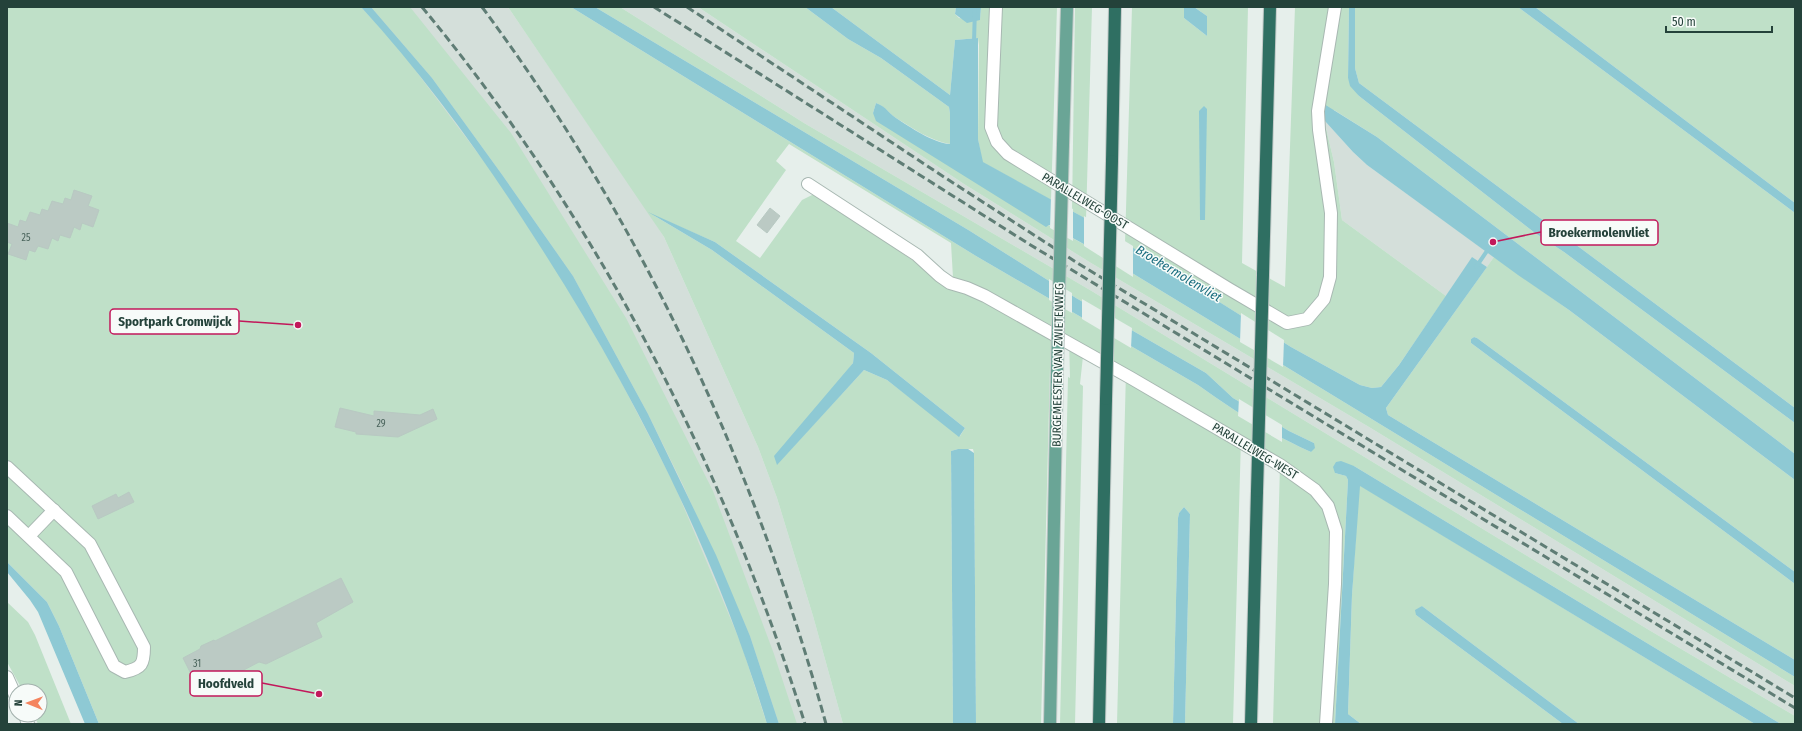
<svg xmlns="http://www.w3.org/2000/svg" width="1802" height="731" viewBox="0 0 1802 731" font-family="'Fira Sans Condensed',sans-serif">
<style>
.built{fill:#d4dfda}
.green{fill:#bfe0c8;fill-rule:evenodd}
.water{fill:#8ec9d4}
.pier{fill:#e6efeb}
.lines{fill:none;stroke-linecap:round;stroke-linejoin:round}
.stream{stroke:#8ec9d4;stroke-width:4}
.building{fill:#bbcac4;stroke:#b8c9c2}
.minor-casing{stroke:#a8b8b2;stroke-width:14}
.major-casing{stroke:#c2cac8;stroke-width:14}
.highway-casing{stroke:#c2cac8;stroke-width:14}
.minor{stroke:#fff;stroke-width:12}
.major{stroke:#6aa596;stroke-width:12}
.highway{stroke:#2f6f62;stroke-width:12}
.rail{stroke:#5f7d75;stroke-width:3;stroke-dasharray:8 4;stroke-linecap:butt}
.major-bridge-casing{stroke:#c2cac8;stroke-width:14;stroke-linecap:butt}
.highway-bridge-casing{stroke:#c2cac8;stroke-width:14;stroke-linecap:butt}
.major-bridge{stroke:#6aa596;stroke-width:12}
.highway-bridge{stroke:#2f6f62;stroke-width:12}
.labels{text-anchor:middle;stroke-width:3;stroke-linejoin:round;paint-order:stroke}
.number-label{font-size:10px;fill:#4a645c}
.street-label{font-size:12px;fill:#24423a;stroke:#f7fbf9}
.water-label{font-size:13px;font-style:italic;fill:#1c6f80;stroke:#f7fbf9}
.leader{fill:none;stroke:#c2185b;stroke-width:1.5}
.callout-dot{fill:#c2185b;stroke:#f7fbf9;stroke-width:1.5}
.callout{fill:#f7fbf9;stroke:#c2185b;stroke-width:1.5}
.callout-label{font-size:13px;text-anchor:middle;font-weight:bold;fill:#24423a}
</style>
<rect width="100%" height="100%" fill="#e6efeb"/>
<g class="built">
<path d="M361 7H508L648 212 664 237 758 447 777 498 813 616 843 724H767L742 646 397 46Z"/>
<path d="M620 7H698L964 184 1091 263 1369 427 1795 686V716L1649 630 1090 290 804 123Z"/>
<path d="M1324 120 1353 152 1367 165 1494 257 1487 267 1472 258 1446 296 1342 220 1334 162Z"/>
</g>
<g class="green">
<path d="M7 7H361L397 46 495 176 563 281 615 370 674 484 742 646 767 724H99L59 626 47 602 7 562Z"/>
<path d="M371 7H410L511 133 626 318 713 491 774 654 797 724H779L750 636 683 485 648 414 573 276 503 176 432 78Z"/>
<path d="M508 7H571L976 256 1198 385C1234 411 1270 434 1311 452L1314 443 1289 431 1233 398 1206 373 1076 298 970 231 595 7H620L804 123 1090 290 1649 630 1795 716V724H1781L1354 466 1335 473 1346 476 1348 480 1335 724H1273L1280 465 1241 438 1233 724H1185L1190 514 1184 507 1179 513 1178 518 1173 724H1117L1126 371 1084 347 1080 384 1083 386 1075 724H1060L1068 377 1070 378 1069 338 1052 328 1050 367 1041 724H976L974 453 973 449H958L951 451 953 724H843L813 616 777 498 758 447 664 237ZM789 144 951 243 953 278 961 280V292C911 261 864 225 814 194L802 200 760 258 736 241 786 170 776 161ZM653 215 715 242 871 353 965 428 960 436 887 380 864 370 777 464 853 363 854 353 712 250Z"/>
<path d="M698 7H805L848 39 881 58 949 107 950 114V144C931 141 912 128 896 118 887 112 887 108 876 103L873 113 1048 225 1091 248 1795 677V686L1369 427 1091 263 964 184Z"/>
<path d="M831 7H956L955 14 959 18 965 19 980 20 981 7H1057L1051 200 982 162 978 139 979 45 978 38 955 40 950 95Z"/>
<path d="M1075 7H1092L1086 219 1072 211Z"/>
<path d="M1132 7H1184V18L1207 36V16L1194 7H1248L1242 263 1285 287 1295 7H1349L1348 78 1359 96 1535 233 1564 252 1795 423V454L1377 137 1334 110 1324 120 1334 162 1342 220 1446 296 1399 365 1381 387 1372 388 1360 385 1291 347 1125 243Z"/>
<path d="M1355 7H1518L1795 213V408L1359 83 1355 68Z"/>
<path d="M1535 7H1795V203Z"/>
<path d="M1494 257 1569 310 1795 480V572L1477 338 1474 337 1471 339V343L1795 584V660L1388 415 1386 408Z"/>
<path d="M1359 486H1361L1755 724H1579L1422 606 1416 615 1563 724H1361L1348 714 1352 595Z"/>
<path d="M7 602 28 622 35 635 71 724H38L34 715H40V691H23L7 662Z"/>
</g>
<g class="water">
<path d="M361 7H371L432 78 503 176 573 276 648 414 716 555 750 636 779 724H767C716 553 633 390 536 240 484 158 427 79 361 7Z"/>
<path d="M571 7H595L970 231 1076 298 1206 373 1233 398 1289 431 1314 443 1315 448 1311 452C1270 434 1234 411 1198 385L976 256Z"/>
<path d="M805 7H831L950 95 955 40 978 38V139L983 162 1092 222 1291 347 1360 385 1372 388 1381 387 1399 365 1472 257 1487 267 1386 408 1388 415 1795 660V677L1091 248 1049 225 1046 227 876 121 873 113 876 103C888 108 887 112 896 118 910 127 933 143 950 144V114L949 107 881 58 848 39Z"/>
<path d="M956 7H981L980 20 967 23 955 14Z"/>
<path d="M1184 7H1194L1207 16V36L1184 18Z"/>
<path d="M1349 7H1355V68L1359 83 1795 408V423L1564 252 1535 233 1359 96 1350 86 1348 78Z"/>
<path d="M1518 7H1535L1795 203V213Z"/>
<path d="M1324 104 1377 137 1795 454V480L1569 310 1518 275 1367 165 1353 152 1324 120Z"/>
<path d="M1204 106 1207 109 1205 220H1200L1199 111Z"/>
<path d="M648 212 715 242 871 353 965 428 959 437 887 380 864 370 777 465 774 456 853 363 854 353 712 250Z"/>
<path d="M1474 337 1477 338 1795 572V584L1471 343V339Z"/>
<path d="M958 449H968L974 453 976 724H953L951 451Z"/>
<path d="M1341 461 1354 466 1781 724H1755L1360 486 1352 595 1348 714 1361 724H1335L1348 480 1346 476 1335 473 1333 467 1336 462Z"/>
<path d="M1184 507 1190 514 1185 724H1173L1178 518 1179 513Z"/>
<path d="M7 562 47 602 59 626 99 724H85L38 612 30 600 7 572Z"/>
<path d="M1422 606 1579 724H1563L1416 615 1415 610Z"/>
</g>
<g class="pier">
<path d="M1051 197 1073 209V241L1050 228Z"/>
<path d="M1084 216 1133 246V277L1084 246Z"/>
<path d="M1049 279 1072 293V313L1049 300Z"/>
<path d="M1082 299 1132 328 1131 348 1082 319Z"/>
<path d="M1241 313 1284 340 1283 367 1240 342Z"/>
<path d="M1239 399 1282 425V442L1238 416Z"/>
</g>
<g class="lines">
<g class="stream">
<path d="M974 42 975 7"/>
<path d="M1476 267 1489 248"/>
</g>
</g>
<g class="building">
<path d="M74 190 92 196 88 206 99 210 93 227 82 223 80 230 74 227 70 238 60 235 58 241 52 238 48 249 38 246 35 252 29 250 26 260 8 254 12 244 7 242V223L18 227 20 220 26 222 30 212 40 215 42 209 48 211 52 201 63 204 65 198 71 200Z"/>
<path d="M770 208 780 216 767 233 757 225Z"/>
<path d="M340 408 374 416V411L420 415 433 409 437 419 398 437 356 434V432L335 427Z"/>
<path d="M129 492 134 502 98 519 92 506 116 494 118 498Z"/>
<path d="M341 578 353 602 316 623 322 637 266 664 259 662 240 672 237 680 239 683 222 692 217 683 209 688 204 680 196 684 183 658 200 649 201 646 214 640 215 641Z"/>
</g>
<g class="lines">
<defs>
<g id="minor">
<path d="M996 7 991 127 997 142 1008 154 1229 289 1287 323 1307 319 1324 299 1330 277 1331 213 1319 130 1318 111 1335 7"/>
<path d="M808 184 917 255 940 276 950 283 967 288 985 296 1131 378 1280 465 1315 490 1328 506 1336 531 1335 584 1326 724"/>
<path d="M7 467 90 544 144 647C144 664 142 668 125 672L114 666 66 572 7 516"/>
<path d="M29 536 54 510"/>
<path d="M7 677 16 697"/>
<path d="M25 715 28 724"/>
</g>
<g id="major">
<path d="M1063 145 1067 7"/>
<path d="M1050 724 1057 371"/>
</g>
<g id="highway">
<path d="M1112 161 1115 7"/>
<path d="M1263 275 1270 7"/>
<path d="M1099 724 1106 399"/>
<path d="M1251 724 1257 491"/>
</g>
</defs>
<use href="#minor" class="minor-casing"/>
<use href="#major" class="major-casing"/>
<use href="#highway" class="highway-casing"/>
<use href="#minor" class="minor"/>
<use href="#major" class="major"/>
<use href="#highway" class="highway"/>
<g class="rail">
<path d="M422 7C596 217 724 464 805 724"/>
<path d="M482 7C642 222 755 466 826 724"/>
<path d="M654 7 1029 244 1795 708"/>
<path d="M687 7 944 177 1079 264 1795 698"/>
</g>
<defs>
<path id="major-bridge" d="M1057 371 1063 145"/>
<g id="highway-bridge">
<path d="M1106 399 1112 161"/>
<path d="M1257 491 1263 275"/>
</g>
</defs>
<use href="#major-bridge" class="major-bridge-casing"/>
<use href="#highway-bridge" class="highway-bridge-casing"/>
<use href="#major-bridge" class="major-bridge"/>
<use href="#highway-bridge" class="highway-bridge"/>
</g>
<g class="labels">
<g class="number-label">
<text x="26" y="241">25</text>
<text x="381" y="427">29</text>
<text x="197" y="667">31</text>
</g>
<g class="street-label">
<text transform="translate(1085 201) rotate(31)" y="4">PARALLELWEG-OOST</text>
<text transform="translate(1058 365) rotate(-89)" y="4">BURGEMEESTER VAN ZWIETENWEG</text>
<text transform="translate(1255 451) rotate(31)" y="4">PARALLELWEG-WEST</text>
</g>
<g class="water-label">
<text transform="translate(1179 273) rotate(31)" y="5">Broekermolenvliet</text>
</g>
</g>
<path class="leader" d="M1493 242L1541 232M298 325L239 321M319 694L262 683"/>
<g class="callout-dot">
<circle cx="1493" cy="242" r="4"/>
<circle cx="298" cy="325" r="4"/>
<circle cx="319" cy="694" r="4"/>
</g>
<g class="callout">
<rect x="1541" y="220" width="117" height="25" rx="4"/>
<rect x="110" y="309" width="129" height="25" rx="4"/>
<rect x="190" y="671" width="72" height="25" rx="4"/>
</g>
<g class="callout-label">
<text x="1599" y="237">Broekermolenvliet</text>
<text x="175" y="326">Sportpark Cromwijck</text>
<text x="226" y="688">Hoofdveld</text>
</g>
<rect width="1802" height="731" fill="none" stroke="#24423a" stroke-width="16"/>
<g transform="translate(28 703) rotate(271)"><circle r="19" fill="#f7fbf9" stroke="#a3b1ad"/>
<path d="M0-3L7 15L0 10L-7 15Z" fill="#f4845f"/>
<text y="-6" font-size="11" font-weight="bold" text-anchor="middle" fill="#24423a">N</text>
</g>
<path d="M1666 26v6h106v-6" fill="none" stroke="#24423a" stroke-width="2"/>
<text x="1672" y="26" font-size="12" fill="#24423a" stroke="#f7fbf9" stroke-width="3" paint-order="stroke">50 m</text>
</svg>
